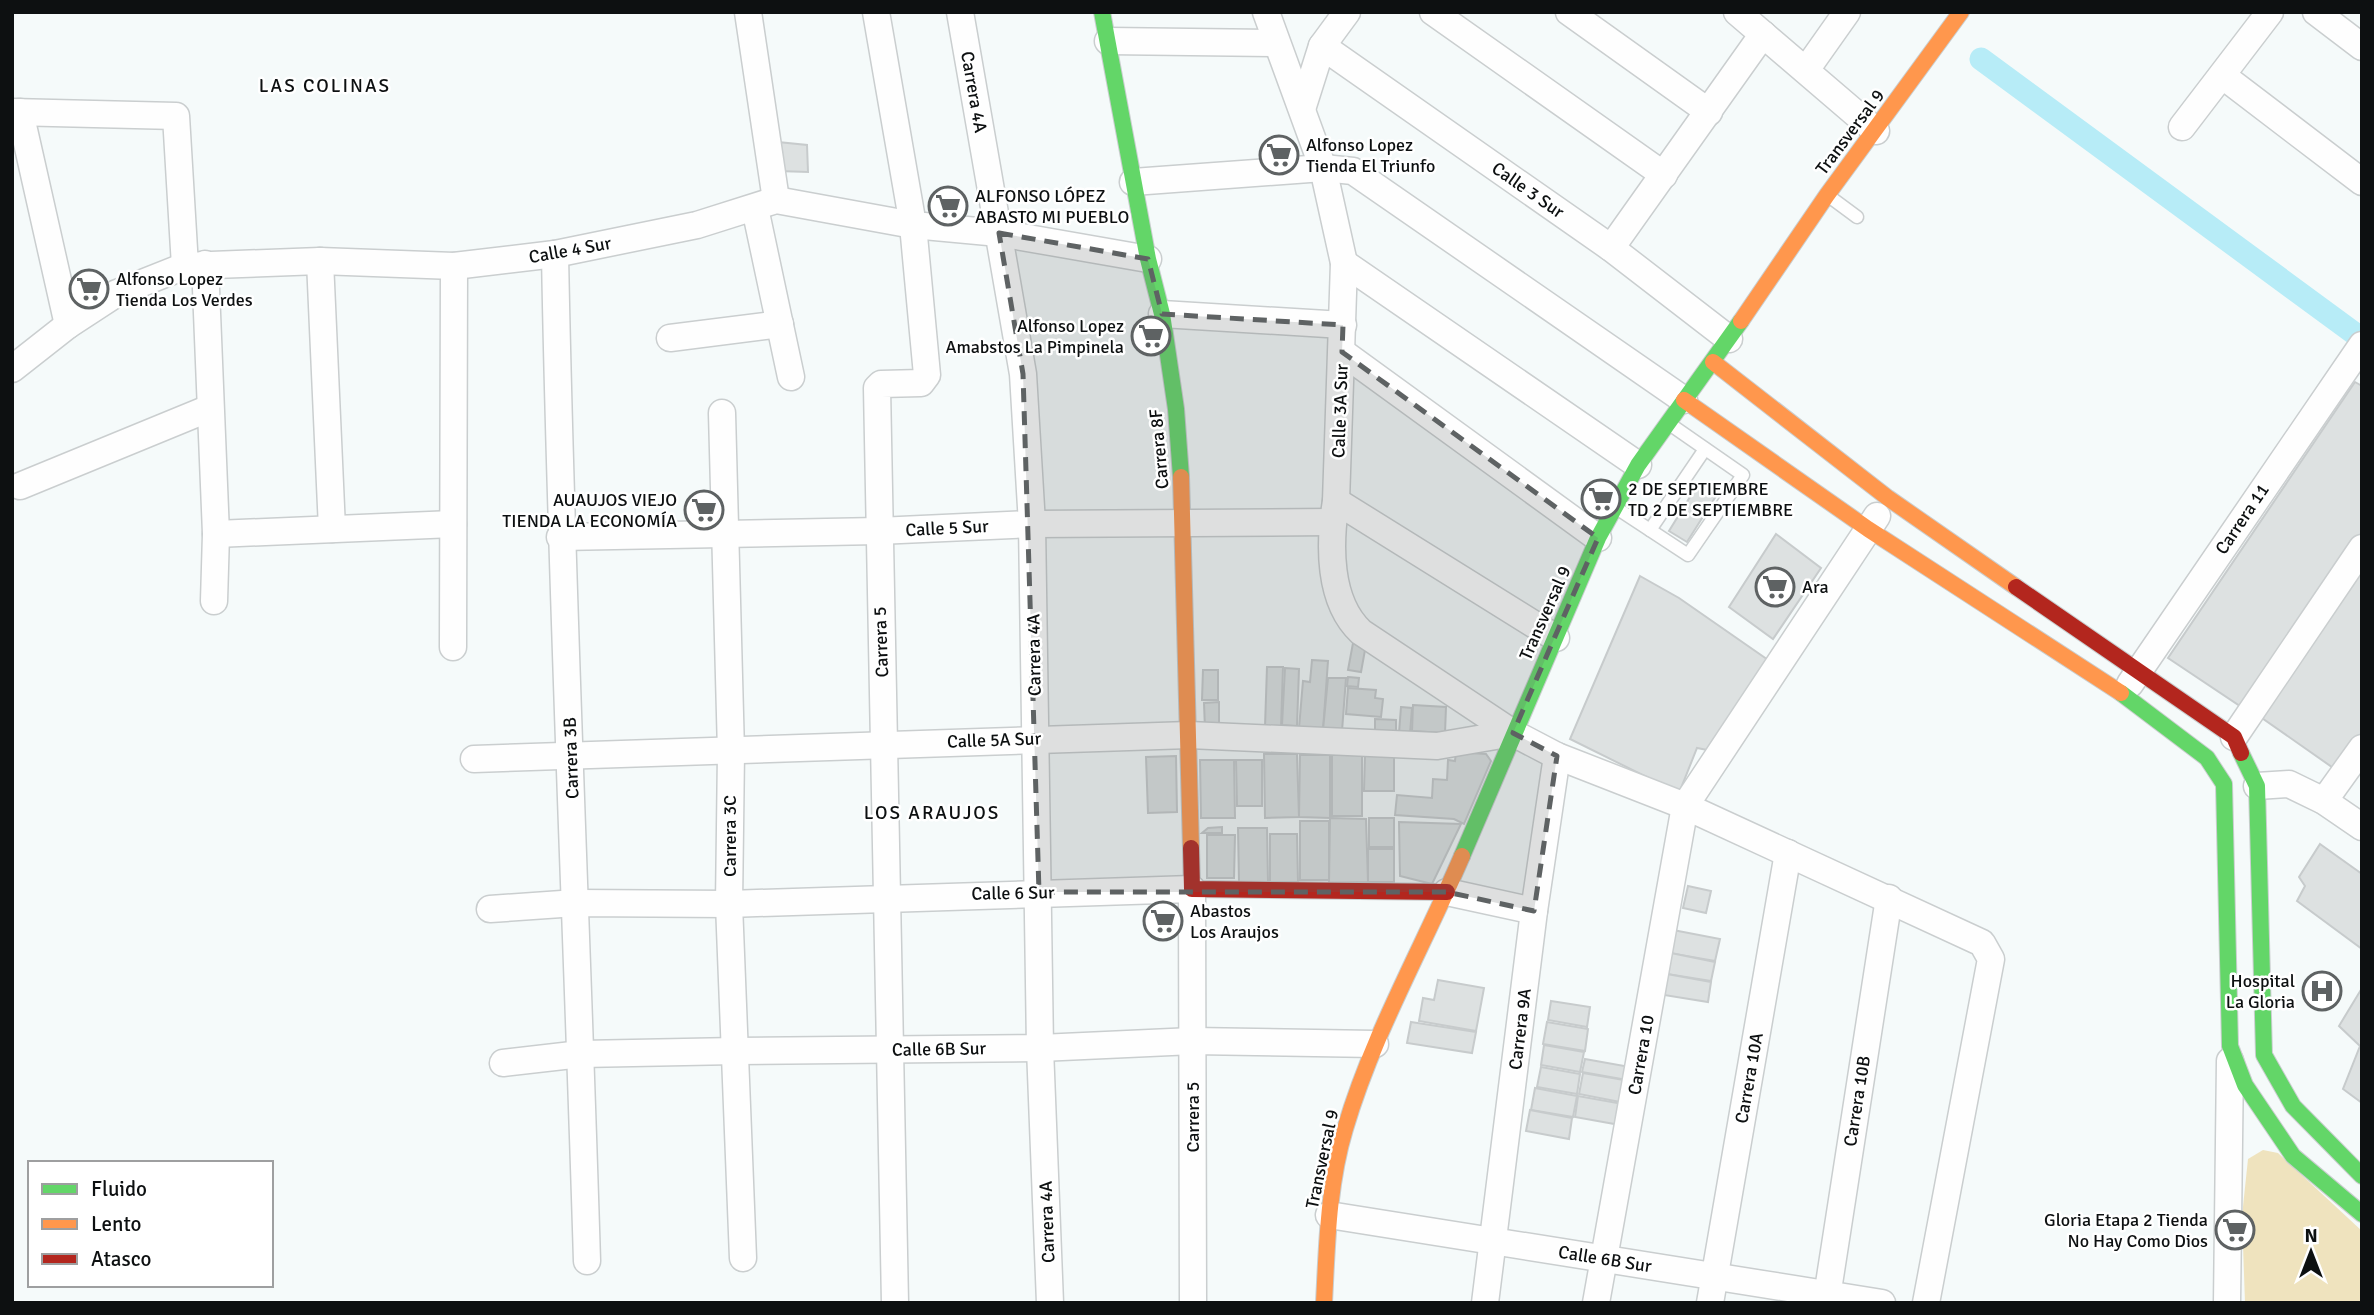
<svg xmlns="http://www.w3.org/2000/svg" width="2374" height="1315" viewBox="0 0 2374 1315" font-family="Signika,sans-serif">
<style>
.green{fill:#efe3be}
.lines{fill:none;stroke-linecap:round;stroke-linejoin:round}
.canal{stroke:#b7ecf7;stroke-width:23}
.building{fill:#dde1e1;stroke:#c7cbcc;stroke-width:2}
.lane-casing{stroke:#cacecf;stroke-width:15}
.street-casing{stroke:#cacecf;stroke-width:29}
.fast-casing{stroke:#cacecf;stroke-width:18}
.slow-casing{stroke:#cacecf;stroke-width:18}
.jam-casing{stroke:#cacecf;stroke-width:18}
.lane{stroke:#fefefe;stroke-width:12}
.street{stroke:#fefefe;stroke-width:26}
.fast{stroke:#63d668;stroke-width:16}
.slow{stroke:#ff974d;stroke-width:16}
.jam{stroke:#b3261e;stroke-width:16}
.marked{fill:#5e6263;fill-opacity:0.2;stroke:#5e6263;stroke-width:5;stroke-dasharray:14 9;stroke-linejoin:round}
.labels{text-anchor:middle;stroke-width:5;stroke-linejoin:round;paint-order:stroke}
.street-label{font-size:18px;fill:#0d1011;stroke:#fff}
.poi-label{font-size:18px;fill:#0d1011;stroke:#fff;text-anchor:start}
.neighbourhood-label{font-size:19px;letter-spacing:2px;fill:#0d1011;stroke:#fff}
</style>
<rect width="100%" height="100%" fill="#f5fafa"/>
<path class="green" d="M2263 1150 2278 1153 2362 1231V1303H2245L2242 1216 2248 1159Z"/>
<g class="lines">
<path class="canal" d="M1981 59 2362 339"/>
</g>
<g class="building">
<path d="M778 142 807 145 808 172 778 171Z"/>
<path d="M2355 382 2362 386V540L2246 710 2168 658Z"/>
<path d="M1698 484 1716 496 1687 542 1669 531Z"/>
<path d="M1776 534 1821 568 1773 639 1729 607Z"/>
<path d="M2362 570V740L2339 772 2259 716Z"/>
<path d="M1640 576 1679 598 1771 662 1712 751 1697 748 1679 793 1570 739Z"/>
<path d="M1353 643 1365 650 1361 672 1348 670Z"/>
<path d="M1312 660 1328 661 1323 730 1299 728 1303 681 1310 682Z"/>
<path d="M1267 667H1283L1281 728 1265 727Z"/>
<path d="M1285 668 1299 669 1297 726 1282 725Z"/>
<path d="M1203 670H1218V700H1202Z"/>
<path d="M1348 677 1359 678 1358 687 1347 686Z"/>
<path d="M1328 678H1346L1342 731 1323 730Z"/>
<path d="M1348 688 1376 690 1375 698 1383 699 1381 717 1346 714Z"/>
<path d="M1219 702V729H1205L1204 703Z"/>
<path d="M1413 705 1446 707 1445 733 1412 731Z"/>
<path d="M1401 707 1412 708 1410 734 1399 733Z"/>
<path d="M1375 719 1396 720V732L1375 730Z"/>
<path d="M1456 752 1486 754 1491 761 1464 824 1454 819 1395 815 1397 795 1432 798 1433 779 1447 780 1448 760 1455 761Z"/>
<path d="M1264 754H1297L1299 817 1265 818Z"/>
<path d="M1365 754H1394V791H1364Z"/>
<path d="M1300 755H1330V818L1299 817Z"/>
<rect x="1332" y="755" width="30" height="61"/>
<path d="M1176 756 1177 812 1148 813 1146 757Z"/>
<path d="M1200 760H1234L1235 818H1201Z"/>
<path d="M1236 760H1262V806H1237Z"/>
<path d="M1330 818 1366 819 1368 882 1329 883Z"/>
<rect x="1369" y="818" width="25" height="29"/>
<rect x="1300" y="821" width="29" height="59"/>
<path d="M1399 822 1461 824 1432 884 1400 876Z"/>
<path d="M1222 827V833H1202L1208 828Z"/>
<path d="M1238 828H1267L1268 882H1239Z"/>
<path d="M1270 834H1297L1298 882H1270Z"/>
<path d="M1207 835H1235L1234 878H1207Z"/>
<path d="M2320 844 2362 874V949L2297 901 2305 886 2299 877Z"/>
<rect x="1368" y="849" width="26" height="33"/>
<path d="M1688 886 1711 891 1706 913 1683 908Z"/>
<path d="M1673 930 1720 939 1715 961 1669 953Z"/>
<path d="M1671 953 1715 962 1711 981 1667 974Z"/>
<path d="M1667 974 1711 982 1708 1002 1664 995Z"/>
<path d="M1438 980 1484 988 1476 1031 1419 1021 1423 998 1434 1000Z"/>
<path d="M2362 988V1103L2343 1089 2360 1046 2339 1026Z"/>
<path d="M1551 1001 1590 1007 1587 1027 1548 1020Z"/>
<path d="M1411 1022 1476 1032 1472 1053 1407 1043Z"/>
<path d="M1547 1022 1588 1029 1585 1051 1543 1044Z"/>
<path d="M1544 1045 1584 1052 1580 1072 1541 1065Z"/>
<path d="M1585 1059 1630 1067 1627 1080 1582 1072Z"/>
<path d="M1541 1067 1580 1074 1577 1094 1537 1087Z"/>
<path d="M1583 1073 1624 1080 1620 1102 1579 1094Z"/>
<path d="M1535 1088 1577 1096 1573 1117 1531 1110Z"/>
<path d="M1578 1096 1623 1104 1620 1125 1575 1117Z"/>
<path d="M1530 1110 1572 1118 1569 1139 1526 1131Z"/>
</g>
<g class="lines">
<defs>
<g id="lane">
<path d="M1830 197 1857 217"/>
<path d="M1618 509 1688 555 1743 475 1671 425"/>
<path d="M1650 530 1705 449"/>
</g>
<g id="street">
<path d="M748 12 776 200"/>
<path d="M876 12 913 225 927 375 921 383 881 384 877 388 895 1303"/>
<path d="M960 12 1023 374 1032 524 1040 1048 1050 1303"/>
<path d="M1266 12 1323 168 1344 263 1336 501C1329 544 1328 601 1361 632L1513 733 1557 756 1685 806 1982 943 1991 959 1926 1303"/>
<path d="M1433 12 1664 175"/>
<path d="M1569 12 1709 112"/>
<path d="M1737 12 1876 131"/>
<path d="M2316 12 2362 47"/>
<path d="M1108 41 1276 43"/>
<path d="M1322 46 1611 248 1729 339"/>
<path d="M1806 70 1847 12"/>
<path d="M2223 76 2362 182"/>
<path d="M1303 106 1322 46 1347 12"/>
<path d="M12 112 176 116 185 266"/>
<path d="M20 112 68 325"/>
<path d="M2182 127 2270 12"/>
<path d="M1133 182 1323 168 1353 171 1684 400"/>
<path d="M755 208 791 377"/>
<path d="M1611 248 1763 34"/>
<path d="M555 254C561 590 577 926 587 1261"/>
<path d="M320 261 332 529"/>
<path d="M1344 263 1638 465"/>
<path d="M205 264 216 534 214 601"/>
<path d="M1162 314 1343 325"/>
<path d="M670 338 780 324"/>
<path d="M1342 352 1598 538"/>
<path d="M12 369 68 325 117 293 185 266 320 261 454 266 555 254 697 225 776 200 913 225 999 233 1148 259"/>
<path d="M722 413 731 752 729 904 743 1258"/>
<path d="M20 486 210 408"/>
<path d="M1336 501 1556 638"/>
<path d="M216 534 453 524"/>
<path d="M560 537 878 531 1032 524 1333 522"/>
<path d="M453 647 454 266"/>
<path d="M2130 684 2362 345"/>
<path d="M2234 737 2362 548"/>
<path d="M474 759 1189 735 1437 746 1513 733"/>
<path d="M2257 786 2289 784 2324 801 2362 827"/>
<path d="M2324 801 2362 748"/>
<path d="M1447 892 1534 911"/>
<path d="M490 909 576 903 729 904 1192 889 1193 1303"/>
<path d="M503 1063 581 1054 736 1051 1040 1048 1193 1041 1375 1044"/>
<path d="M1329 1215 1882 1303"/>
<path d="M1485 1303 1534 911 1557 756"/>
<path d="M1596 1303 1685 806 1877 516"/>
<path d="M1710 1303 1788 853"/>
<path d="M1826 1303 1889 898"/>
<path d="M2227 1303 2230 1061"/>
</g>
<g id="fast">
<path d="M1102 12 1148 259 1162 314 1176 409 1181 477"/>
<path d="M2121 693 2207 758 2224 784 2230 1046 2245 1085 2293 1156 2362 1214"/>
<path d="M2241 753 2257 786 2264 1055 2293 1106 2362 1176"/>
<path d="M1462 856 1598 538 1638 465 1741 321"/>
</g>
<g id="slow">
<path d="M1741 321 1827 195 1961 12"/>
<path d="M1713 362 1888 498 2016 587"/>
<path d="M1684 400 1868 529 2121 693"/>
<path d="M1181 477 1191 848"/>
<path d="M1324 1303C1327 1246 1328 1185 1345 1129 1373 1034 1423 947 1462 856"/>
</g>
<g id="jam">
<path d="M2016 587 2234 737 2241 753"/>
<path d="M1191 848 1192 889 1447 892"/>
</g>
</defs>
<use href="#lane" class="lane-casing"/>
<use href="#street" class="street-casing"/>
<use href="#fast" class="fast-casing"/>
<use href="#slow" class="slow-casing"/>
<use href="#jam" class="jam-casing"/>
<use href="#lane" class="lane"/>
<use href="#street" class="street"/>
<use href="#fast" class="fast"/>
<use href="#slow" class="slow"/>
<use href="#jam" class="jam"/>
</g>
<path class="marked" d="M999 233 1148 259 1162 314 1343 325 1342 352 1598 538 1513 733 1557 756 1534 911 1447 892H1039L1023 374Z"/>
<defs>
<symbol id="supermarket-ring" viewBox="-11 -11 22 22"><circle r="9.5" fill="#fff" stroke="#5e6263" stroke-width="1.5"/><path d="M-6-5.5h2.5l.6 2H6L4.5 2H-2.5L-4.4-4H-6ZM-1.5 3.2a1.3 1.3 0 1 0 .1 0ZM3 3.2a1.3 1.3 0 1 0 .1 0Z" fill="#5e6263"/></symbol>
<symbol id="hospital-ring" viewBox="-11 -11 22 22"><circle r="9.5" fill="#fff" stroke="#5e6263" stroke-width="1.5"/><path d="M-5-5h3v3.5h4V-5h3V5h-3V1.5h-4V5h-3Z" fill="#5e6263"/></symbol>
</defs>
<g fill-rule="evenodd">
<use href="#supermarket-ring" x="1257" y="133" width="44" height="44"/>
<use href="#supermarket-ring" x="926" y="184" width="44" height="44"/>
<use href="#supermarket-ring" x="67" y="267" width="44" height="44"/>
<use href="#supermarket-ring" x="1129" y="314" width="44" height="44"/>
<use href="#supermarket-ring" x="1579" y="477" width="44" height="44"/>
<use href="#supermarket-ring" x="682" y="488" width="44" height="44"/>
<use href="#supermarket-ring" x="1753" y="565" width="44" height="44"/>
<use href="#supermarket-ring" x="1141" y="899" width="44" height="44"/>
<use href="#hospital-ring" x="2300" y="969" width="44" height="44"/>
<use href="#supermarket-ring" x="2213" y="1208" width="44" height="44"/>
</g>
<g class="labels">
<g class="street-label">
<text transform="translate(974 92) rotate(80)" y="6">Carrera 4A</text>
<text transform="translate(1850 132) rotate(-53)" y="6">Transversal 9</text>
<text transform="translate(1528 190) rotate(35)" y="6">Calle 3 Sur</text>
<text transform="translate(570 250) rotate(-10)" y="6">Calle 4 Sur</text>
<text transform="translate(1340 411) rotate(-88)" y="6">Calle 3A Sur</text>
<text transform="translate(1159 449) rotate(-95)" y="6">Carrera 8F</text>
<text transform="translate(2242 519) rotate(-56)" y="6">Carrera 11</text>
<text transform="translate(947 528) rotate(-3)" y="6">Calle 5 Sur</text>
<text transform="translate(1545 613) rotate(-66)" y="6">Transversal 9</text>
<text transform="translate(881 642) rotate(-92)" y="6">Carrera 5</text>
<text transform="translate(1034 655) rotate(-91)" y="6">Carrera 4A</text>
<text transform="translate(994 740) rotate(-2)" y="6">Calle 5A Sur</text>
<text transform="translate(571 758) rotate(-92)" y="6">Carrera 3B</text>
<text transform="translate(730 836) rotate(-90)" y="6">Carrera 3C</text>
<text transform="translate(1013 893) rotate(-1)" y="6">Calle 6 Sur</text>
<text transform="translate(1520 1029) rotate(-83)" y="6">Carrera 9A</text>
<text transform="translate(939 1049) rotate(-1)" y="6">Calle 6B Sur</text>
<text transform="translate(1641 1055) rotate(-80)" y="6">Carrera 10</text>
<text transform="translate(1749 1078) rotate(-80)" y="6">Carrera 10A</text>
<text transform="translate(1857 1101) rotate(-81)" y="6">Carrera 10B</text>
<text transform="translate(1193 1117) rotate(-90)" y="6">Carrera 5</text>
<text transform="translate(1322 1159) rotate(-78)" y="6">Transversal 9</text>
<text transform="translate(1047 1222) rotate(-92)" y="6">Carrera 4A</text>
<text transform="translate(1605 1259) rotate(9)" y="6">Calle 6B Sur</text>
</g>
<g class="poi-label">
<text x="1306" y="151">Alfonso Lopez<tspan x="1306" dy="21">Tienda El Triunfo</tspan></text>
<text x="975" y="202">ALFONSO LÓPEZ<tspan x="975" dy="21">ABASTO MI PUEBLO</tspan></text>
<text x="116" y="285">Alfonso Lopez<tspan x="116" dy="21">Tienda Los Verdes</tspan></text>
<text x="1124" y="332" text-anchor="end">Alfonso Lopez<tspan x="1124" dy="21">Amabstos La Pimpinela</tspan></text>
<text x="1628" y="495">2 DE SEPTIEMBRE<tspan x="1628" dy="21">TD 2 DE SEPTIEMBRE</tspan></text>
<text x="677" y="506" text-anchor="end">AUAUJOS VIEJO<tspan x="677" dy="21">TIENDA LA ECONOMÍA</tspan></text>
<text x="1802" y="593">Ara</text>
<text x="1190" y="917">Abastos<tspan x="1190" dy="21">Los Araujos</tspan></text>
<text x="2295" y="987" text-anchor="end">Hospital<tspan x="2295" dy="21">La Gloria</tspan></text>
<text x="2208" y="1226" text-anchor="end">Gloria Etapa 2 Tienda<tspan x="2208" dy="21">No Hay Como Dios</tspan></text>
</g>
<g class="neighbourhood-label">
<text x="325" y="92">LAS COLINAS</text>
<text x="932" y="819">LOS ARAUJOS</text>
</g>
</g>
<rect width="2374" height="1315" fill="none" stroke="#0d1011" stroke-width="28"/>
<rect x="28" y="1161" width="245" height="126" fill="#ffffff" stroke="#9e9fa0" stroke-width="2"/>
<rect x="42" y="1184" width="35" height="10" fill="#63d668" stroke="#9e9fa0" stroke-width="2"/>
<text x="91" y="1196" font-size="21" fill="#0d1011">Fluido</text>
<rect x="42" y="1219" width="35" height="10" fill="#ff974d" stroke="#9e9fa0" stroke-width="2"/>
<text x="91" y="1231" font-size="21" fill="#0d1011">Lento</text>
<rect x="42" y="1254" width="35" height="10" fill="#b3261e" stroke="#9e9fa0" stroke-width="2"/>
<text x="91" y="1266" font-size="21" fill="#0d1011">Atasco</text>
<g transform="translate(2311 1252)" stroke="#ffffff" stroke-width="5" paint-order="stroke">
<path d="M0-5L12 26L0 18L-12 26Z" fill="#0d1011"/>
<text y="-10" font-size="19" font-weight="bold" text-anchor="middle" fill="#0d1011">N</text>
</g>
</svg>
